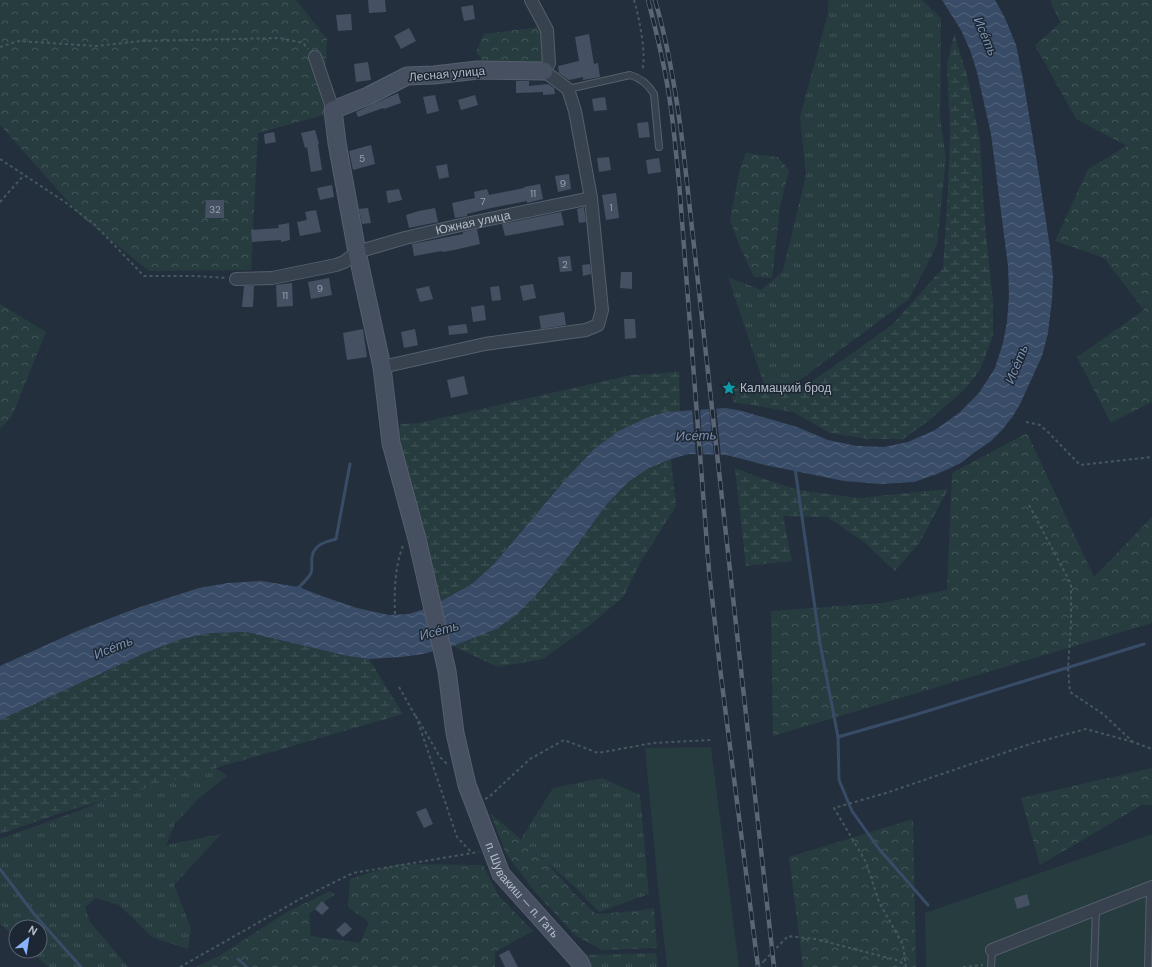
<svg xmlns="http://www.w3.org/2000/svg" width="1152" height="967" viewBox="0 0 1152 967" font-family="'DM Sans',sans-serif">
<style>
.grass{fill:url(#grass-tufts)}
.forest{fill:url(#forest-crowns)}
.wetland{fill:url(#wetland-marsh)}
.garden{fill:#263c3f}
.water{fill:url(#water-waves)}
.pier{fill:#242f3e}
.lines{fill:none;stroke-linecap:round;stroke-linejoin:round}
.stream{stroke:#394c67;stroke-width:3}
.building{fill:#455162}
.lane-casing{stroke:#565f6c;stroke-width:8}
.street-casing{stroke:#565f6c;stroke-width:14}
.secondary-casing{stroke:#565f6c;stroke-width:19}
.path{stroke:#44595c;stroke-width:2;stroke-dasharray:3 3;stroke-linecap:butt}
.lane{stroke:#38414e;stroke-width:6}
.street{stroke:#38414e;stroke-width:12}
.secondary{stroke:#465061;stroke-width:17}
.rail-casing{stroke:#5a6575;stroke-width:4.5}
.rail{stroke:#1d2633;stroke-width:3;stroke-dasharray:9;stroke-linecap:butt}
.path-bridge{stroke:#44595c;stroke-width:2;stroke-dasharray:3 3;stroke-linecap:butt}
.labels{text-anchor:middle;stroke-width:3;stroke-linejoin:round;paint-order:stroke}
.number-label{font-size:10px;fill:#98a1af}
.street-label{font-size:12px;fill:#b4bcc9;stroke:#1d2633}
.poi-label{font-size:12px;fill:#b4bcc9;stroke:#1d2633;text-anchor:start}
.water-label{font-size:13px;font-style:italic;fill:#7c92b1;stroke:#1d2633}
</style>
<defs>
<pattern id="grass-tufts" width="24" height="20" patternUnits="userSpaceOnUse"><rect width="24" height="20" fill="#263c3f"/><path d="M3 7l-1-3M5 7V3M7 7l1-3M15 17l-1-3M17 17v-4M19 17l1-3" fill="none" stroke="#435659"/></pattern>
<pattern id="forest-crowns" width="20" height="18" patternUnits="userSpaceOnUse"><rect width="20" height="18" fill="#263c3f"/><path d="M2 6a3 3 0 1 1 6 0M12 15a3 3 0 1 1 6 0" fill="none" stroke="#435659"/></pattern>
<pattern id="wetland-marsh" width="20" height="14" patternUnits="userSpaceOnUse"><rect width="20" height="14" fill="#263c3f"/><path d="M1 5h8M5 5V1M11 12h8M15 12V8" fill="none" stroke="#435659"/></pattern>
<pattern id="water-waves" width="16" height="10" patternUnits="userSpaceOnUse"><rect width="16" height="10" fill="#394c67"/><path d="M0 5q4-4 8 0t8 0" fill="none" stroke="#53647b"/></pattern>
</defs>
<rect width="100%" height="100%" fill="#242f3e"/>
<g class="grass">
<path d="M828 0H922L941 19 940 117 946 159 937 244 927 265 909 299 770 402 728 277 761 290 783 271 806 175 800 117 828 13Z"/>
<path d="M202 759 227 776 198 799 175 824 166 845 221 834 174 885 191 928 188 949 152 937 119 905 96 898 85 907 90 922 128 967H49L29 951H40V927H16V939L0 923V839L81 810 168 771Z"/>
<path d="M602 778 640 795 649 894 599 912 577 889 521 839 553 788Z"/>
<path d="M656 953 658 967H592L586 955Z"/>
</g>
<g class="forest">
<path d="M0 0H296L327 39 324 115 258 133 251 270 149 271 81 216 0 125Z"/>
<path d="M1050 0H1152V402L1111 423 1077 357 1144 310 1104 258 1055 241 1088 169 1127 146 1076 119 1035 45 1060 23Z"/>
<path d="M540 27 547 49 540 67 486 65 476 52 484 34Z"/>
<path d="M746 153 778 157 789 170 780 207 772 278 754 277 740 247 730 220 740 168Z"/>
<path d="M0 304 46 332 12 416 0 429Z"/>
<path d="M1027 433 1094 577 1152 517V623L773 736 771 611 882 603 947 590 952 473Z"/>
<path d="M1152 768V805H1142L1040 865 1021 798Z"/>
<path d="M490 813 542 857 574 893 596 914 635 911 654 908 657 948 602 950 576 936 535 892 506 854Z"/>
<path d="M913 819 916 967H803L789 857Z"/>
<path d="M398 864 483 865 498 895 533 931 495 952V967H196L219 956 287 912 330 891 335 894 309 914 311 936 360 943 369 922 348 907 350 879Z"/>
</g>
<g class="wetland">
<path d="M954 34 967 75 980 141 985 225 993 302V336L980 370 963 391 928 421 903 439H868L830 433 793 412 733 402 731 383 797 392 892 325 943 268 948 190 950 126 947 66Z"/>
<path d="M679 372 680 411 666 412 565 480 494 564 472 584 441 601 428 588 395 442 401 424 419 423 631 375Z"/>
<path d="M671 459 676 506 640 563 624 596 589 626 543 659 498 667 453 646 496 629 537 594 572 552 606 505 628 482 649 468Z"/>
<path d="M735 468 758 477 798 490 858 498 948 489 920 542 895 571 864 542 827 517 783 516 792 561 746 566Z"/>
<path d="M246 632 348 656 369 659 403 714 70 810 0 834V720L147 652 182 639 210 633Z"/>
</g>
<g class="garden">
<path d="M711 747 739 967H667L658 887 645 748Z"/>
<path d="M1152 834V967H926L925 913Z"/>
</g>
<path class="water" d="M942 0H995L1005 18 1016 45 1023 79 1038 169 1050 248 1053 277 1052 299 1048 333 1042 356 1020 404 1013 416 1002 430 991 441 975 452 961 463 937 474 914 482 880 484 844 481 765 465 727 455 689 454 671 459 649 468 628 482 606 505 572 552 537 594 516 615 496 629 453 646 423 654 401 657 369 659 348 656 246 632 210 633 182 639 147 652 0 720V666L75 632 137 608 199 588 228 583 261 581 299 587 319 595 357 608 389 615 408 614 422 610 441 601 472 584 494 564 565 480 594 449 619 431 646 418 666 412 726 408 742 411 797 427 828 440 857 446 884 447 908 442 935 430 959 413 979 393 995 368 1003 343 1007 322 1009 295 1008 266 991 134 977 72 970 50 961 30Z"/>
<g class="pier">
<path d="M716 406 721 457 714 456 709 407Z"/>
<path d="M700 407 703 456H696L692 408Z"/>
</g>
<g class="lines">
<g class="stream">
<path d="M795 468 820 643 838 737"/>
<path d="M296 590C301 585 308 579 311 573 313 568 311 562 312 557 314 544 326 542 336 539L350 464"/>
<path d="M0 869 34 914 81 967"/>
<path d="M928 905 879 849 852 811 839 780 838 737 918 714 1144 644"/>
<path d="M238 959 247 967"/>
</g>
</g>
<g class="building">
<path d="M368 0H385L386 12 369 13Z"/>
<path d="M473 5 475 19 464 21 461 7Z"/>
<path d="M351 14 352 30 338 31 336 15Z"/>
<path d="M409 28 416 41 401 49 394 36Z"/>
<path d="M589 34 594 64 598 63 600 77 583 80V77L569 80 559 73 558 66 579 61 575 37Z"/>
<path d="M368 62 371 80 356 82 354 64Z"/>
<path d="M516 81H529V86L548 84 554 88 555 94 543 95V92L516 93Z"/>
<path d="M398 93 401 103 384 109 383 108 358 117 356 112Z"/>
<path d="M435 95 439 111 427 114 423 97Z"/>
<path d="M475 95 478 105 461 110 458 100Z"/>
<path d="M605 97 607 110 594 111 592 99Z"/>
<path d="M648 122 650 137 639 138 637 123Z"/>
<path d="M315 130 319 144H318L322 170 311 172 307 147 305 148 301 133Z"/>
<path d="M274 132 276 142 265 144 264 134Z"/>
<path d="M371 145 375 164 353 170 349 151Z"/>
<path d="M609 157 611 170 599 172 597 158Z"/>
<path d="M659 158 661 172 648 174 646 160Z"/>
<path d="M447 164 449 177 439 179 436 166Z"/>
<path d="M569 174 571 189 558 192 555 176Z"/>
<path d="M540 184 543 199 527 203V201L491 208 467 214V216L455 218 452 203 475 198 474 192 487 189 489 195 524 188V187Z"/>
<path d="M332 185 334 197 320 200 317 188Z"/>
<path d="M399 189 402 200 388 203 386 191Z"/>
<path d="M616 193 619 218 606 220 602 195Z"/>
<path d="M206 200H224V218H205Z"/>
<path d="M584 207 586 222 579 223 577 209Z"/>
<path d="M368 208 371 223 362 224 359 209Z"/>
<path d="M435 208 438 222 409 228 406 215 419 211Z"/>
<path d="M316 210 321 232 300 236 297 222 307 220 305 212Z"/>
<path d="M561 212 564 225 505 236 502 224Z"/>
<path d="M289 223 290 240 281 242V240L252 242 251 230 279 228 278 225Z"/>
<path d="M477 229 480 244 454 250 443 252 442 251 414 256 412 244 463 234V232Z"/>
<path d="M570 256 572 271 560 272 558 257Z"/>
<path d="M590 264 591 274 583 276 582 265Z"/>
<path d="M621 272H632V289L620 288Z"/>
<path d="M329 278 332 295 311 299 308 282Z"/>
<path d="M292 283 293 306 277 307 276 285Z"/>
<path d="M533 284 536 298 523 301 520 286Z"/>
<path d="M244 286H254L253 307H242Z"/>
<path d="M429 286 433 299 420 302 416 289Z"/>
<path d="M499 286 501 300 492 301 490 287Z"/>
<path d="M484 305 486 320 473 322 471 307Z"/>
<path d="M564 312 566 325 541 329 539 316Z"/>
<path d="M624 319H635L636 338 625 339Z"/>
<path d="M466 324 468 333 449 335 448 326Z"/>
<path d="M363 329 367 357 347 360 343 333Z"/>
<path d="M415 329 418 345 404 348 401 332Z"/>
<path d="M464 376 468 394 451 398 447 380Z"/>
<path d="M426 808 433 824 424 828 416 812Z"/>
<path d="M1027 894 1030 905 1017 909 1014 898Z"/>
<path d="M322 901 329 908 322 915 315 909Z"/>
<path d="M345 922 352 929 343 937 336 930Z"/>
<path d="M509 950 518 967H505L499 955Z"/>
</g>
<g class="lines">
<defs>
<g id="lane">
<path d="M568 89 630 75C641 78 648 84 654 94L659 147"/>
<path d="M991 967 992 950"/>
<path d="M1094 967 1096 909"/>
<path d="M1148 967 1150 888"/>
</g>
<g id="street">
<path d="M315 57 333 110"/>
<path id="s1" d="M236 279 272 278 336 265 344 262 357 252 405 238 456 226 591 198"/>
<path d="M382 367 485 344 586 330 598 325 602 310 591 198 575 111 568 89 544 71 549 63 547 30 531 0"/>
<path d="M992 950 1152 887"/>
</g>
<g id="secondary">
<path id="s2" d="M544 71 478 70 434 75 407 76 368 96 333 110 337 143 357 252 382 367 391 443 417 539 447 671 455 733 467 785 501 874 579 961 582 967"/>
</g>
</defs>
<use href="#lane" class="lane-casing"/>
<use href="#street" class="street-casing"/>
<use href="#secondary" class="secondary-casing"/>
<g class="path">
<path d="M634 0C639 17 647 55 642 71"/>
<path d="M0 47 18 41 96 46 141 41 280 38 303 43 308 49"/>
<path d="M0 159 65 202 94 224 144 276H195L227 278"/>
<path d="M0 202 24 175"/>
<path d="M1026 422 1040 425 1049 433 1080 465 1152 457"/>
<path d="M1029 505 1071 584V623L1068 668 1070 692 1103 714 1133 742 1152 749"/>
<path d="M395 614C394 589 395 565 404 543"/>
<path d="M399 687 416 717"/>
<path d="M416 716 457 837 472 853"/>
<path d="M419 721 440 757 448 765"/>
<path d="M485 799 489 797 530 759 564 740 598 753 653 743 711 740"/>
<path d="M764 961 788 936 815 939 900 961 904 967"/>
<path d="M180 967 300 899 353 873 479 852"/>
<path d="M906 967 903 945 879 902 866 862 834 808 886 793 1030 744 1086 729 1133 742"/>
<path d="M963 967 983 965"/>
</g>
<use href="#lane" class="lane"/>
<use href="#street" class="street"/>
<use href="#secondary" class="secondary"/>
<defs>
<g id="rail">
<path d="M648 0C657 34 665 67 670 102 674 128 676 155 679 182L709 571 720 668 758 967"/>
<path d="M655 0C669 48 677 98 683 147L774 967"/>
</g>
</defs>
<use href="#rail" class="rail-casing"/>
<use href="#rail" class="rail"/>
<path class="path-bridge" d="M758 967 764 961"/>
</g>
<defs>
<symbol id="sight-bare" viewBox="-9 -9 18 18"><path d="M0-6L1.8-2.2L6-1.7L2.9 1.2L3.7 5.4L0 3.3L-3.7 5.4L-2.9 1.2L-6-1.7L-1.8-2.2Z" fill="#0f9aa8" stroke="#1d2633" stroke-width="2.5" paint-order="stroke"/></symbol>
</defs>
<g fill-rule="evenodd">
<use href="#sight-bare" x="719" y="378" width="20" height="20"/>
</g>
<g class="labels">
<g class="number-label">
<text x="362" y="162">5</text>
<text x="563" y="187">9</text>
<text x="533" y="197">11</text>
<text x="483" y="205">7</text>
<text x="611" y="211">1</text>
<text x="215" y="213">32</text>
<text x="565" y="268">2</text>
<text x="320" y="292">9</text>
<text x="285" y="299">11</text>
</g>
<g class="street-label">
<text transform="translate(447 74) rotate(-5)" y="4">Лесная улица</text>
<text dy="4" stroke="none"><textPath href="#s1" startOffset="246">Южная улица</textPath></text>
<text dy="4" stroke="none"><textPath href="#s2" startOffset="1028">п. Шувакиш — п. Гать</textPath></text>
</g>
<g class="poi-label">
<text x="740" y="392">Калмацкий брод</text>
</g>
<g class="water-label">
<text transform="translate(986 36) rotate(67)" y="5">Исе́ть</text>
<text transform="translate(1016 364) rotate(-68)" y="5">Исе́ть</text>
<text transform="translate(696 435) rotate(-2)" y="5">Исе́ть</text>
<text transform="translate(439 630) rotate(-15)" y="5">Исе́ть</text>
<text transform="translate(113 647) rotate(-22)" y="5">Исе́ть</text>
</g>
</g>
<g transform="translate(28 939) rotate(30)"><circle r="19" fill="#1d2633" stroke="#59626f"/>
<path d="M0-3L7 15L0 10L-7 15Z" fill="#8ab4f8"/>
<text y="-6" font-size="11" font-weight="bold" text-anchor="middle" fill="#b4bcc9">N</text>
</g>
</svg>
